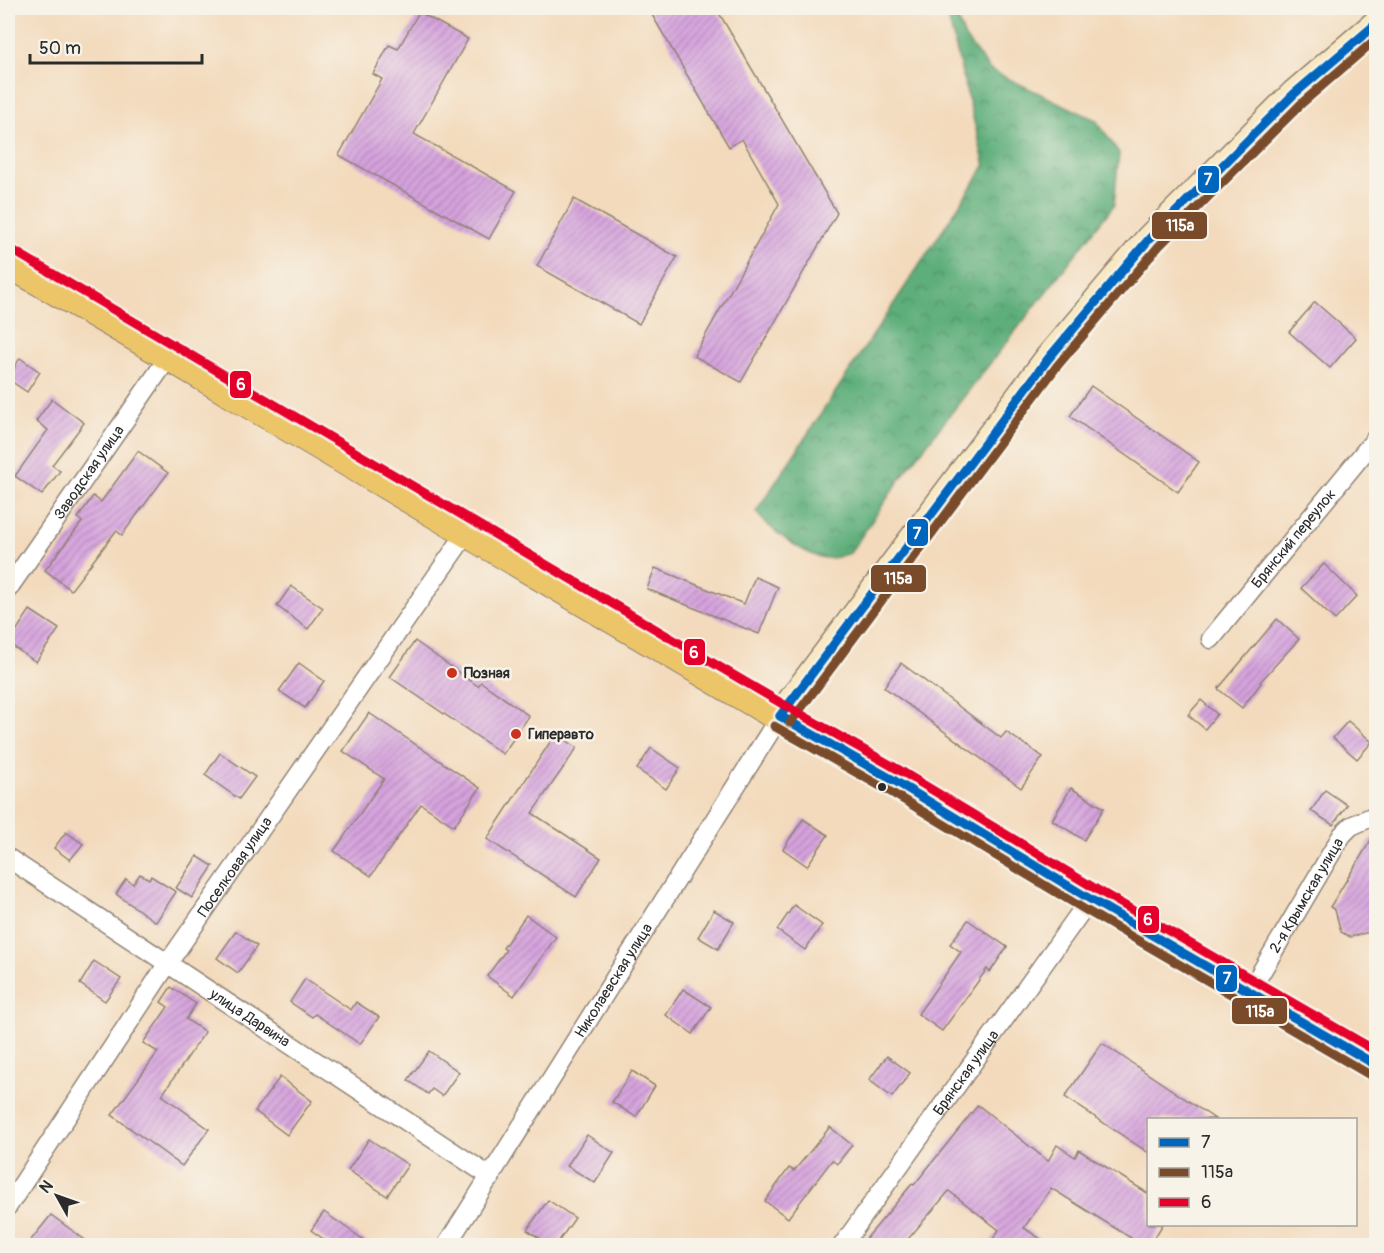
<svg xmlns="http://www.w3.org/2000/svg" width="1384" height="1253" viewBox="0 0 1384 1253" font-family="Pangolin,sans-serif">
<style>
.forest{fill:url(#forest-crowns);stroke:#446c52;stroke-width:1.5}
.building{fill:url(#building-hatch)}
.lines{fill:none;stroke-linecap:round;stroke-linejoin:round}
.minor-casing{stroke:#8f8274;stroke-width:21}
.secondary-casing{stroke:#8f8274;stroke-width:30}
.trunk-casing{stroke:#8f8274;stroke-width:34}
.minor{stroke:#fff;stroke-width:18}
.secondary{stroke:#f8e8c3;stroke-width:27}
.trunk{stroke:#edc569;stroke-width:32}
.bus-1-casing{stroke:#f7f3e8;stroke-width:14}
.bus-2-casing{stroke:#f7f3e8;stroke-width:14}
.bus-3-casing{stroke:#f7f3e8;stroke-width:14}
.bus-1{stroke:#0065bd;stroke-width:9}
.bus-2{stroke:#7a4b2a;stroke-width:9}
.bus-3{stroke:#e4002b;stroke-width:9}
.poi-dot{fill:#c8321e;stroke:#f7f3e8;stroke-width:2}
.bus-dot{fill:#2b2b2b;stroke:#f7f3e8;stroke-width:2}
.labels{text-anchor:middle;stroke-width:5;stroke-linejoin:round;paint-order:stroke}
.street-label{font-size:15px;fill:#2b2b2b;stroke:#f7f3e8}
.poi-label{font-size:15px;font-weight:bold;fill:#2b2b2b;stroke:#f7f3e8;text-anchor:start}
.line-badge{stroke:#f7f3e8;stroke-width:2}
.badge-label{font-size:16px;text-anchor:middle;font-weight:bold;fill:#fff}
</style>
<defs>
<pattern id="forest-crowns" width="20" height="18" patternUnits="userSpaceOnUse" patternTransform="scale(1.5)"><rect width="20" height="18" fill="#5dae7a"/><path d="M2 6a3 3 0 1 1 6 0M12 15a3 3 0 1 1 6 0" fill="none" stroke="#4d8e64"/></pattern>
<pattern id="building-hatch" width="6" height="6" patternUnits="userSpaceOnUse" patternTransform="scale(1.5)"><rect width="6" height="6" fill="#d6a3de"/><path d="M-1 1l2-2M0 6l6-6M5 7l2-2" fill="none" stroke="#ae85b4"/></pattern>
</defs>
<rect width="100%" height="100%" fill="#f7f3e8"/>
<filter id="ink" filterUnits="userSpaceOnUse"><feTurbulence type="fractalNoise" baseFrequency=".0167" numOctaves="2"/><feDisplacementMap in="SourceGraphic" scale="12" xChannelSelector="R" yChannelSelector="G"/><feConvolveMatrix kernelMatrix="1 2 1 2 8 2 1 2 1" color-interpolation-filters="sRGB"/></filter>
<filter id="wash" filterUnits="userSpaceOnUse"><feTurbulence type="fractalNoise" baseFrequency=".008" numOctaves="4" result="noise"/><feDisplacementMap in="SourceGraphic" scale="24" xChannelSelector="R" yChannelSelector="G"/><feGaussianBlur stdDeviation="1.35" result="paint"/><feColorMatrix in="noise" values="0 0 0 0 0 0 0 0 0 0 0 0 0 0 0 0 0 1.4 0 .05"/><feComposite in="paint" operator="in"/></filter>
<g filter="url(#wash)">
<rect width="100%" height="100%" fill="#f3dabc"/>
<path class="forest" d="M946 8H955V12L965 38 990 70 1096 120 1119 153 1114 205 905 472 850 553C843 555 834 559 827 558 806 557 768 528 756 512L985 166Z"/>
<g id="blocks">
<g class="building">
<path d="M648 8H716L837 213 741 382 694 356 779 204 742 139 729 147Z"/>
<path d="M419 12 468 39 414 134 516 191 489 239 339 155 382 79 373 74 389 45 398 49Z"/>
<path d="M574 199 677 257 639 324 537 266Z"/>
<path d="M1315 302 1356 338 1330 368 1289 332Z"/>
<path d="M20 358 40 372 27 392 8 379Z"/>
<path d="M1091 386 1199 462 1178 492 1070 416Z"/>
<path d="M52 399 84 423 52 465 60 471 42 495 15 476 48 430 36 421Z"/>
<path d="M138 451 168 473 122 535 116 531 71 590 45 570 82 522 78 518 93 496 101 502Z"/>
<path d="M1324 564 1357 596 1335 620 1301 588Z"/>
<path d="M655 568 744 604 755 577 778 587 759 634 647 589Z"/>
<path d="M291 586 323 608 308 629 277 606Z"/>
<path d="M30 610 59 629 36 662 8 643Z"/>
<path d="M1277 619 1299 639 1260 682 1261 683 1242 708 1218 689Z"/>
<path d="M415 641 478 686 481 682 529 716 503 754 390 677Z"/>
<path d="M299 663 324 681 305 708 279 691Z"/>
<path d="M901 663 1001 738 1006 732 1043 757 1021 788 884 687Z"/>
<path d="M1201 700 1217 714 1205 729 1188 715Z"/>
<path d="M369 713 480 788 454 826 421 804 371 876 334 851 384 779 343 751Z"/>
<path d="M1348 721 1372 742 1357 759 1333 738Z"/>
<path d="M556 733 577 748 532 813 601 858 576 897 487 839Z"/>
<path d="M651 748 680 768 666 789 637 769Z"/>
<path d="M220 753 255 777 239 799 205 775Z"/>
<path d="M1071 788 1104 808 1084 840 1052 820Z"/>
<path d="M1325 790 1347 805 1333 825 1311 811Z"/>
<path d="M803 819 828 835 807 866 783 849Z"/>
<path d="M1377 830V930L1350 937 1341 932 1335 910 1330 907Z"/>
<path d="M66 832 83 844 70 860 54 848Z"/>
<path d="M197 856 213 866 192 898 176 888Z"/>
<path d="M140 874 149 879 151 876 176 892 156 922 116 894 126 879 133 884Z"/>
<path d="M794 905 822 925 805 950 777 930Z"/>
<path d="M714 910 734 922 718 949 698 937Z"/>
<path d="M526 915 556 937 514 996 487 976 506 950 503 948Z"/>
<path d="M968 920 1007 947 990 972 987 969 942 1031 918 1014 961 952 950 944Z"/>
<path d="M236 931 257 946 238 973 217 958Z"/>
<path d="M94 961 121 979 105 1001 80 984Z"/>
<path d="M305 979 351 1010 356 1002 379 1017 360 1044 315 1014 312 1017 290 1002Z"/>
<path d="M171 987 196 1004 186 1019 205 1032 162 1095 209 1129 182 1166 112 1115 158 1052 143 1043 168 1007 161 1002Z"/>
<path d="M683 989 711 1007 693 1034 666 1015Z"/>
<path d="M1102 1043 1215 1119H1149V1153L1065 1097Z"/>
<path d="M429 1051 459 1072 442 1096 432 1089 428 1094 408 1080Z"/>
<path d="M887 1056 910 1073 892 1097 869 1080Z"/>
<path d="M632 1071 655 1086 636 1117 612 1102Z"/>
<path d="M280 1077 312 1101 287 1135 255 1111Z"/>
<path d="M978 1105 1048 1161 1057 1145 1075 1157 1079 1150 1149 1194V1224H1163L1150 1245H1142L1051 1188 1024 1228 1050 1245H989L999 1230 949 1191 903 1245H861L912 1184 914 1185Z"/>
<path d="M830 1127 852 1145 837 1164 832 1160 788 1218 765 1201 789 1168 794 1171Z"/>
<path d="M587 1135 614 1153 595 1183 567 1166Z"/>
<path d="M369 1139 408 1165 387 1196 348 1170Z"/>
<path d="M548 1200 575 1218 556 1245H550L527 1230Z"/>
<path d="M324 1212 371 1245H332L311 1230Z"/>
<path d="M51 1215 92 1245H27Z"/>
</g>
</g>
</g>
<g filter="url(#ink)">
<use href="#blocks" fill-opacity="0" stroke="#8f8274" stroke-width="1.5"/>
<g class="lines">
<defs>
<g id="minor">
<path id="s1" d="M8 589 170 355"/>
<path id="s2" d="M1211 639 1376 438"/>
<path id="s3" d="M8 858 491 1177"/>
<path id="s4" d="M1250 991 1342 835 1351 826 1376 815"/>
<path id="s5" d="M8 1206 168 963 467 532"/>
<path id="s6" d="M446 1246 780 716"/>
<path id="s7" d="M842 1246 1090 899"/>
</g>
<path id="secondary" d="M780 716 1048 359 1150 238 1294 94 1376 24"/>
<path id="trunk" d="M8 261 170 355 780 716 895 781 1090 899 1376 1065"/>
</defs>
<use href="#minor" class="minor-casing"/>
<use href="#secondary" class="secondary-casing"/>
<use href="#trunk" class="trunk-casing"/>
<use href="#minor" class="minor"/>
<use href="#secondary" class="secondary"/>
<use href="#trunk" class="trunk"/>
<defs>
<g id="bus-1">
<path d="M780 716 1048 359 1150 238 1294 94 1376 24"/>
<path d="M780 716 895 781 1090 899 1376 1065"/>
</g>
<g id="bus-2">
<path d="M790 723 1057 366 1159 246 1302 103 1376 39"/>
<path d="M774 726 889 791 1084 909 1370 1075"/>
</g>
<path id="bus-3" d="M14 251 786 706 901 771 1096 889 1376 1051"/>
</defs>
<use href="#bus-1" class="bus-1-casing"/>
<use href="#bus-2" class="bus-2-casing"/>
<use href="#bus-3" class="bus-3-casing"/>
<use href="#bus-1" class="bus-1"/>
<use href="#bus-2" class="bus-2"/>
<use href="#bus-3" class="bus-3"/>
</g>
</g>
<g class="poi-dot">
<circle cx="452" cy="673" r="6"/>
<circle cx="516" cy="734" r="6"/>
</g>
<circle class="bus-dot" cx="882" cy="787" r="5"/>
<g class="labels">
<g class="street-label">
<text dy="5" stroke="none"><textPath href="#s1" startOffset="142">Заводская улица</textPath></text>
<text dy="5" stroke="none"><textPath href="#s2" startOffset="130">Брянский переулок</textPath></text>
<text dy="5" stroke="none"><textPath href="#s5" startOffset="408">Поселковая улица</textPath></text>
<text dy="5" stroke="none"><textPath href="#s4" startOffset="111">2-я Крымская улица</textPath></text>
<text dy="5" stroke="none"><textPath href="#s6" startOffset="314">Николаевская улица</textPath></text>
<text dy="5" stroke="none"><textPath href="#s3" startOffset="290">улица Дарвина</textPath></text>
<text dy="5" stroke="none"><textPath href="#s7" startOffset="213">Брянская улица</textPath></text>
</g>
<g class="poi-label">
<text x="464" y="678">Позная</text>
<text x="528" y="739">Гиперавто</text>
</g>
</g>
<g class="line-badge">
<rect x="1197" y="165" width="23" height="29" rx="6" fill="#0065bd"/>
<rect x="1151" y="211" width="57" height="29" rx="6" fill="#7a4b2a"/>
<rect x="229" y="370" width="23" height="29" rx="6" fill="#e4002b"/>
<rect x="906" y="518" width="23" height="29" rx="6" fill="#0065bd"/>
<rect x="870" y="564" width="57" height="29" rx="6" fill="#7a4b2a"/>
<rect x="683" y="638" width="23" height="28" rx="6" fill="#e4002b"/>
<rect x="1137" y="905" width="23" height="29" rx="6" fill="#e4002b"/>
<rect x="1215" y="964" width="23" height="29" rx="6" fill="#0065bd"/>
<rect x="1231" y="997" width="57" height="28" rx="6" fill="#7a4b2a"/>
</g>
<g class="badge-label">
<text x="1208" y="185">7</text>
<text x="1180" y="231">115а</text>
<text x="241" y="390">6</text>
<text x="917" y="539">7</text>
<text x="898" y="584">115а</text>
<text x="694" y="658">6</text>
<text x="1148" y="925">6</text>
<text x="1227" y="984">7</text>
<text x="1260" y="1017">115а</text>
</g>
<rect width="1384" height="1253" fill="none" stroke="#f7f3e8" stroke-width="30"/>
<rect x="1147" y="1118" width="210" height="108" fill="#f7f3e8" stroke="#a5a39c" stroke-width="1.5"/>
<rect x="1159" y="1138" width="30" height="9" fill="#0065bd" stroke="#a5a39c" stroke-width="1.5"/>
<text x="1201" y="1148" font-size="18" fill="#2b2b2b">7</text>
<rect x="1159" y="1168" width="30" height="9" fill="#7a4b2a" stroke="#a5a39c" stroke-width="1.5"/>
<text x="1201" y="1178" font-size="18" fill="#2b2b2b">115а</text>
<rect x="1159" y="1198" width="30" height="9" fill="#e4002b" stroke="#a5a39c" stroke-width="1.5"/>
<text x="1201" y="1208" font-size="18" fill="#2b2b2b">6</text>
<g transform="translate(57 1196) rotate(310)" stroke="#f7f3e8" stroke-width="4.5" paint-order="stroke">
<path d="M0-4.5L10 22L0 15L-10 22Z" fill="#2b2b2b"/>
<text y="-9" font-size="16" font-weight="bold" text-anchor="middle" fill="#2b2b2b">N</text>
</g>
<path d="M30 54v9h172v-9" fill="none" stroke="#2b2b2b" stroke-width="3"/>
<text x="39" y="54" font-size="18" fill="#2b2b2b" stroke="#f7f3e8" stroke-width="4.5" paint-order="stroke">50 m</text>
</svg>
